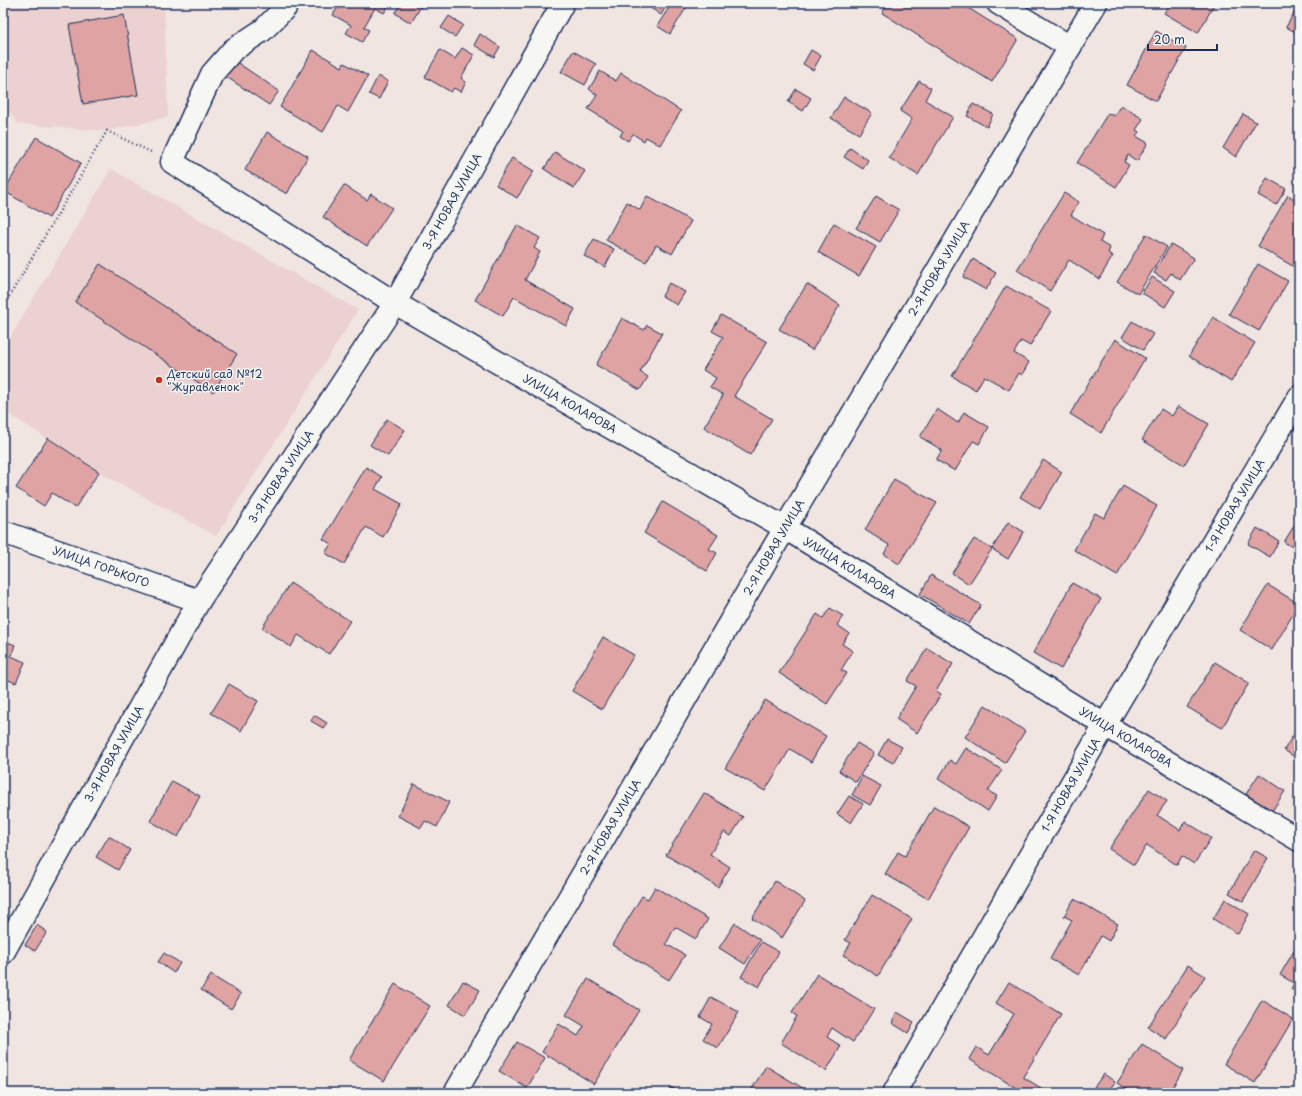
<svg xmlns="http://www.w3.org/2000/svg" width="1302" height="1096" viewBox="0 0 1302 1096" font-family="'Playpen Sans',sans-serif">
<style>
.built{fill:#ebd1cf}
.building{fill:#dea3a2;stroke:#1b2f5e}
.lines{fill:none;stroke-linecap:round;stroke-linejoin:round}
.minor-casing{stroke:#1b2f5e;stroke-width:25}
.path{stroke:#1b2f5e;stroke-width:2.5;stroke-dasharray:1 3;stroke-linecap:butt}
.minor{stroke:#f6f6f2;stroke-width:22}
.poi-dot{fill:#c8321e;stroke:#f6f6f2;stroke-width:1.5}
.labels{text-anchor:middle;stroke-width:3;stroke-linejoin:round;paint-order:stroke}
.street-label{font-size:11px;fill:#1b2f5e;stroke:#f6f6f2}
.poi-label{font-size:11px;fill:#1b2f5e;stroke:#f6f6f2;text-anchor:start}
</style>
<rect width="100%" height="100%" fill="#f1e5e2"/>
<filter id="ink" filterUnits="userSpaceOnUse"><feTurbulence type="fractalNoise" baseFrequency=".025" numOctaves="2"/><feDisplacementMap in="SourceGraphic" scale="8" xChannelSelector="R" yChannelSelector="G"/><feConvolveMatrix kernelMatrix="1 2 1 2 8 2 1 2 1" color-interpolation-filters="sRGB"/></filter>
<g filter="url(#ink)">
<g class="built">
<path d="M3 3H164L168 117 107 131 18 124 3 104Z"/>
<path d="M111 169 358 310 216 536 99 472 3 410V349Z"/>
</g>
<g class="building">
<path d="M340 3H390L384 13 375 8 364 27 369 30 362 42 346 33 351 25 333 15Z"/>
<path d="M401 3H423L411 23 395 13Z"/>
<path d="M500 3H509L507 7Z"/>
<path d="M651 3H668L661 15 649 7Z"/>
<path d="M672 3H678L686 8 670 34 657 26Z"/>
<path d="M888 3H960L1018 39 992 82 882 13Z"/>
<path d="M1036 3H1044L1042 7Z"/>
<path d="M1170 3H1215L1198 33 1164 13Z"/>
<path d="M1299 4V34L1286 27Z"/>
<path d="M124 15 138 95 83 104 69 25Z"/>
<path d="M449 16 463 25 455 37 441 28Z"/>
<path d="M1156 31 1186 48 1156 101 1127 85Z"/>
<path d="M480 34 500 47 494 57 474 45Z"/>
<path d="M462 48 474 55 461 78 466 82 461 92 454 88 451 92 425 77 440 50 455 59Z"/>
<path d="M313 50 342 67 344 63 368 76 348 112 338 106 323 132 280 107Z"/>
<path d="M811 50 821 56 813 70 803 64Z"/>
<path d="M573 51 596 64 585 85 561 72Z"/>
<path d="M235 61 279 91 269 105 225 76Z"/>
<path d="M600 71 616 81 621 73 681 111 660 145 646 137 644 141 633 134 628 141 620 136 623 131 588 109 597 95 589 89Z"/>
<path d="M378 76 388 81 379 99 369 94Z"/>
<path d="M919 81 931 88 925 100 953 117 918 175 889 158 912 119 900 111Z"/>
<path d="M796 89 811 98 803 111 788 102Z"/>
<path d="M844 97 872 113 859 134 831 118Z"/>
<path d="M973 104 993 114 987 127 967 116Z"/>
<path d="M1121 105 1143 119 1136 130 1139 132 1136 136 1148 143 1137 161 1128 155 1124 162 1129 165 1116 187 1077 163 1108 113 1114 116Z"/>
<path d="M1243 114 1256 122 1236 157 1223 148Z"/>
<path d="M267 132 308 156 287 194 245 170Z"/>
<path d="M36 137 81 163 49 218 4 191Z"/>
<path d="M850 148 868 160 863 169 844 157Z"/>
<path d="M555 152 585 171 574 188 544 169Z"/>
<path d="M512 158 534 171 517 198 496 185Z"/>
<path d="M1267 178 1286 189 1276 205 1258 195Z"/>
<path d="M344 185 367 200 371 194 392 208 367 246 323 217Z"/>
<path d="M1064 193 1079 202 1071 215 1103 235 1100 242 1110 248 1108 253 1113 256 1099 279 1069 260 1050 291 1017 270Z"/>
<path d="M1288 195 1299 202V263L1296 268 1258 246Z"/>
<path d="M647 196 691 221 672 254 656 245 646 262 606 240 627 202 640 210Z"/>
<path d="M876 196 899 210 880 242 856 228Z"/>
<path d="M834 223 876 247 859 276 818 252Z"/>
<path d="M517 225 540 238 534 248 540 252 525 280 575 309 566 326 514 297 503 316 475 300Z"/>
<path d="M1146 234 1167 247 1138 294 1117 282Z"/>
<path d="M594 239 614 249 605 267 584 256Z"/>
<path d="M1171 244 1194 258 1180 280 1171 273 1166 280 1154 273Z"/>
<path d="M973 259 996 273 986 290 963 277Z"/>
<path d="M100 264 237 354 213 392 75 302Z"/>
<path d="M1258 264 1288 281 1259 331 1229 314Z"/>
<path d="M1152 277 1175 291 1165 307 1142 293Z"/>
<path d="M669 283 685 292 677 305 662 296Z"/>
<path d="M807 284 840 305 812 350 779 329Z"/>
<path d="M1006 286 1051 311 1030 346 1021 341 1014 353 1029 362 1022 375 1019 373 1009 390 984 376 976 390 952 376Z"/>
<path d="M721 315 767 342 734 396 772 419 750 455 704 427 723 395 710 387 716 378 703 370 723 337 712 331Z"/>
<path d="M1213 317 1255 343 1231 382 1189 356Z"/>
<path d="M622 318 644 330 647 325 662 333 640 372 648 377 640 390 596 365Z"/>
<path d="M1132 321 1153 334 1143 350 1122 337Z"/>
<path d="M1115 339 1145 358 1101 433 1070 414Z"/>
<path d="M1178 406 1209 424 1184 465 1142 440 1161 409 1172 416Z"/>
<path d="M937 409 958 423 964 412 989 427 979 444 973 441 955 471 936 460 942 450 920 437Z"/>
<path d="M387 419 405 430 388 456 370 445Z"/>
<path d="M48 438 99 472 75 508 52 493 44 506 16 488Z"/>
<path d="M1043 460 1062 472 1040 509 1020 497Z"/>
<path d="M366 467 382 477 375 489 402 504 383 537 366 527 344 564 325 553 331 544 323 539Z"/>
<path d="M894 479 937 503 899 564 884 554 889 545 865 530Z"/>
<path d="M1123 486 1157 506 1117 576 1074 550 1095 513 1104 518Z"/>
<path d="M663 502 718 535 709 549 717 553 707 571 644 533Z"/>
<path d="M1299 518V551L1284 542Z"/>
<path d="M1008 522 1024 532 1008 559 992 549Z"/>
<path d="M1257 528 1279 541 1270 557 1248 544Z"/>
<path d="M974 539 992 549 969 584 952 573Z"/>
<path d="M931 575 981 605 969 624 920 594Z"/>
<path d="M290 583 350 621 329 654 298 635 291 647 262 628Z"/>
<path d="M1072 583 1101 599 1061 669 1033 653Z"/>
<path d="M1268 585 1299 604 1272 650 1240 630Z"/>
<path d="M830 608 843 616 837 625 849 633 842 644 853 651 841 670 847 673 827 704 779 673 817 614 823 618Z"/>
<path d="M603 637 634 655 602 709 572 691Z"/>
<path d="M3 640 15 645 11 656 25 662 16 683 3 678Z"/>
<path d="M927 648 953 664 936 691 941 694 917 733 896 719 916 686 907 681Z"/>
<path d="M1215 662 1249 683 1222 728 1187 707Z"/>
<path d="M229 684 258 701 241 731 211 713Z"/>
<path d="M765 700 826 736 811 762 790 749 765 791 725 768Z"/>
<path d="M985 705 1025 731 1005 763 965 737Z"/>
<path d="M314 715 327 723 323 728 311 721Z"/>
<path d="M1299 726V760L1284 750Z"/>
<path d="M887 739 902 747 893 763 878 755Z"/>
<path d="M857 743 874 753 856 782 839 771Z"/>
<path d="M966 748 1002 770 988 791 997 796 988 811 938 779 950 760 956 764Z"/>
<path d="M1259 774 1285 791 1272 811 1246 794Z"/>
<path d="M862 776 881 786 870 805 852 795Z"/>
<path d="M172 781 200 796 178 837 150 821Z"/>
<path d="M414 784 449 802 437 827 425 821 421 828 398 816Z"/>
<path d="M1149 789 1167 801 1157 815 1180 830 1185 821 1211 838 1194 864 1182 856 1177 865 1147 845 1134 865 1109 849Z"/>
<path d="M704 793 743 817 731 836 724 832 710 854 730 867 718 887 666 855Z"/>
<path d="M849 796 863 804 851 823 837 814Z"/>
<path d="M934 806 969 827 928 899 885 874 898 852 905 856Z"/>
<path d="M109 836 130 850 118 870 96 857Z"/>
<path d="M1254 850 1268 858 1243 901 1229 893Z"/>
<path d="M775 881 805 901 782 938 752 918Z"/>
<path d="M655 887 708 919 696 939 675 927 666 944 685 955 669 980 612 945 642 896 648 899Z"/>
<path d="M872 895 912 919 878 976 843 955 851 943 845 940Z"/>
<path d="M1074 899 1118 924 1109 941 1101 936 1079 975 1050 959 1072 920 1064 916Z"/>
<path d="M1225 899 1249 914 1238 934 1213 919Z"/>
<path d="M735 923 760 940 745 964 719 948Z"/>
<path d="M37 925 47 932 35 951 25 945Z"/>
<path d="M761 942 779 952 759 987 741 977Z"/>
<path d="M1299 942V993L1291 989 1294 983 1280 975Z"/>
<path d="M164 953 180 963 174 973 158 962Z"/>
<path d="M1188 965 1205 976 1166 1039 1148 1027Z"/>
<path d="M817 974 874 1009 853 1042 832 1028 827 1037 841 1046 826 1071 781 1043 797 1016 792 1013Z"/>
<path d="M211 975 241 994 231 1009 201 990Z"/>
<path d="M588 979 639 1010 594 1084 542 1052 559 1024 578 1036 584 1026 566 1015Z"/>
<path d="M463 981 480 990 465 1015 449 1005Z"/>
<path d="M1009 982 1061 1014 1023 1077 1046 1091 1045 1093H1024L969 1059 976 1047 989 1055 1014 1014 996 1003Z"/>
<path d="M395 984 430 1006 384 1081 349 1060Z"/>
<path d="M711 997 739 1012 718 1048 703 1039 712 1024 700 1017Z"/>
<path d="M1262 1000 1293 1019 1255 1083 1224 1064Z"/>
<path d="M897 1012 914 1022 908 1033 892 1023Z"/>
<path d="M517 1042 545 1058 527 1088 499 1071Z"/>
<path d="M1142 1044 1183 1070 1169 1093H1132L1117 1083Z"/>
<path d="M766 1066 811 1093 750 1092Z"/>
<path d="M1104 1074 1115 1082 1107 1093H1103L1094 1087Z"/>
<path d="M671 1087 681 1093H668Z"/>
<path d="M1085 1088 1093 1093H1081Z"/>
<path d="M1211 1088 1220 1093H1208Z"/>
</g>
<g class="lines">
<defs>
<g id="minor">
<path id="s1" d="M287 3 285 8 263 30 233 50 212 74 172 162 395 303 785 528 1105 725 1299 840"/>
<path d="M998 3 1070 47"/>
<path id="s2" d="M3 532 199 601"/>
<path id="s3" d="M3 953 199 601 395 303 563 3"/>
<path id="s4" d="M455 1093 785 528 1096 3"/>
<path id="s5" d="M894 1093 1105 725 1299 397"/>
</g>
</defs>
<use href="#minor" class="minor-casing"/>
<path class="path" d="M3 307 107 131 151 152"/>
<use href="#minor" class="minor"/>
</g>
</g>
<circle class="poi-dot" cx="159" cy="380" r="4"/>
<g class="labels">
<g class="street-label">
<text dy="4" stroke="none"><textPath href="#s3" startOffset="876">3-Я НОВАЯ УЛИЦА</textPath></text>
<text dy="4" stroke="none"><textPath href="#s4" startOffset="956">2-Я НОВАЯ УЛИЦА</textPath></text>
<text dy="4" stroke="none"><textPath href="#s1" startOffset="667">УЛИЦА КОЛАРОВА</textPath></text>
<text dy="4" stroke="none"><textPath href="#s3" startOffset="552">3-Я НОВАЯ УЛИЦА</textPath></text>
<text dy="4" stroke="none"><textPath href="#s5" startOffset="679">1-Я НОВАЯ УЛИЦА</textPath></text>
<text dy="4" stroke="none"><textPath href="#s4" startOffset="632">2-Я НОВАЯ УЛИЦА</textPath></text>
<text dy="4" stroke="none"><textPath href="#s2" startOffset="104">УЛИЦА ГОРЬКОГО</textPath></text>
<text dy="4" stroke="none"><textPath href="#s1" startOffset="991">УЛИЦА КОЛАРОВА</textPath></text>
<text dy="4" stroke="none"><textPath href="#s1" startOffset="1315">УЛИЦА КОЛАРОВА</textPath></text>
<text dy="4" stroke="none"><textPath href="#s3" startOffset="228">3-Я НОВАЯ УЛИЦА</textPath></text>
<text dy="4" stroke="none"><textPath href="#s5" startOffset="355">1-Я НОВАЯ УЛИЦА</textPath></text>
<text dy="4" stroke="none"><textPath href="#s4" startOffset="308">2-Я НОВАЯ УЛИЦА</textPath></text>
</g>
<g class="poi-label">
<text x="167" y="378">Детский сад №12<tspan x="167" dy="13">"Журавленок"</tspan></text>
</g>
</g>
<rect width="1302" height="1096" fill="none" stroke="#f6f6f2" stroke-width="16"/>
<rect x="8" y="8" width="1286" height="1080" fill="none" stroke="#1b2f5e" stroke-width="1.5" filter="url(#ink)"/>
<path d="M1148 44v6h69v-6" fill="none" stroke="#1b2f5e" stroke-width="2"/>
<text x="1154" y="44" font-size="12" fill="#1b2f5e" stroke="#f6f6f2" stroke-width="3" paint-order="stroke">20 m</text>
</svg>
